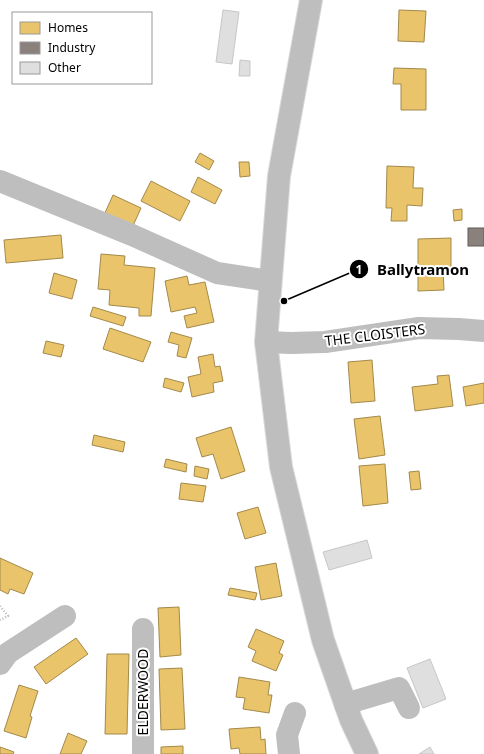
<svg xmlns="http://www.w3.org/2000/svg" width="484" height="754" viewBox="0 0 484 754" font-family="'Noto Sans',sans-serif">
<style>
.homes{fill:#e9c46a;stroke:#a3894a}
.industry{fill:#8a817c;stroke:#615a57}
.building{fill:#dfdfdf;stroke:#c7c7c7}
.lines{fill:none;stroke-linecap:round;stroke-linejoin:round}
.major-casing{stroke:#dbdbdb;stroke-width:24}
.path{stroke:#b9b9b9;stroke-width:2.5;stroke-dasharray:1 2;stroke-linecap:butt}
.minor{stroke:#bebebe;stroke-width:22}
.major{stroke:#bebebe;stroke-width:22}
.labels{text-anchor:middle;stroke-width:4;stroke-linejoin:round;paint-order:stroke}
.street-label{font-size:14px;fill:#000;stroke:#fff}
.leader{fill:none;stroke:#000;stroke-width:1.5}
.callout-dot{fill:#000;stroke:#fff;stroke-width:1.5}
.mark-label{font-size:12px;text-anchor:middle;font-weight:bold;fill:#fff}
.callout-label{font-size:15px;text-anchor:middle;font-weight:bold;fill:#000;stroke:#fff;stroke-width:4;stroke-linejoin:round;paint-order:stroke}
</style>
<rect width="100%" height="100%" fill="#fff"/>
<g class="homes">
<path d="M399 10 426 11 424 42 398 41Z"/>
<path d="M394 68 426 69V110H401V84H393Z"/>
<path d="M200 153 214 161 209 170 195 162Z"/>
<path d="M239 162H249L250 176 240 177Z"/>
<path d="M387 166 414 167 413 188H423L422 206 407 205V221H391L392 208H386Z"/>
<path d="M198 177 222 190 215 204 191 192Z"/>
<path d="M151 181 190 201 180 221 141 201Z"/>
<path d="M113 195 141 208 132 228 104 215Z"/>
<path d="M462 209V220L454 221 453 210Z"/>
<path d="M61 235 63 258 6 263 4 240Z"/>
<path d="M451 238V268L443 269 444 290 418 291V239Z"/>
<path d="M101 254 125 256 124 265 155 268 151 316H139V308L109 305 110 290 98 289Z"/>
<path d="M54 273 77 280 72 299 49 293Z"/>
<path d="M187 276 189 285 205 282 214 322 187 328 184 316 197 313 195 307 171 312 165 281Z"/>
<path d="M93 307 126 317 123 326 90 316Z"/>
<path d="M110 328 151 342 143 362 103 349Z"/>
<path d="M171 332 192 338 186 358 177 356 179 345 168 342Z"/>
<path d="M46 341 64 345 61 357 43 353Z"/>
<path d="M213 354 215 367 220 366 223 381 213 383 214 392 192 397 188 377 201 374 198 357Z"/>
<path d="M372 360 375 401 351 403 348 362Z"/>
<path d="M449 375 453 406 415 411 412 387 438 384 437 376Z"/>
<path d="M165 378 184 383 181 392 163 387Z"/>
<path d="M484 383V403L466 406 463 387Z"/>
<path d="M380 416 385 455 359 459 354 419Z"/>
<path d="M231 427 245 471 221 479 213 454 202 457 196 438Z"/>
<path d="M94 435 125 442 123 452 92 445Z"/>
<path d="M166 459 187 464 186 472 164 467Z"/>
<path d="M385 464 388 503 363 506 359 466Z"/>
<path d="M195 466 209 469 207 479 194 476Z"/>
<path d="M419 471 421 489 411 490 409 472Z"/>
<path d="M181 483 206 486 203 502 179 499Z"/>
<path d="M258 507 266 533 245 539 237 513Z"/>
<path d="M0 558 33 573 24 594 10 589 8 594 0 590Z"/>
<path d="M276 563 282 596 261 600 255 567Z"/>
<path d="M230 588 257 593 255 600 228 595Z"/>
<path d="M179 607 181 655 160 657 158 608Z"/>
<path d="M256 629 284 641 279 653 283 655 276 671 252 661 256 651 248 647Z"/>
<path d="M76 638 88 654 46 684 34 667Z"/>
<path d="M107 654H129L127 734H105Z"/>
<path d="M182 668 185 729 161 730 159 669Z"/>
<path d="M239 677 270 682 268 695H272L269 713 243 709 245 698 236 697Z"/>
<path d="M19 685 38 691 30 716 32 717 26 738 4 731Z"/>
<path d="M260 727 261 740 265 739 266 754H240L239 748 231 749 229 729Z"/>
<path d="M68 733 87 741 81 754H60Z"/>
<path d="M183 746V754H161V747Z"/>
<path d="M0 747 14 752 13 754H0Z"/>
</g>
<rect class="industry" x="468" y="228" width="16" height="18"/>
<g class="building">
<path d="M223 10 239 12 232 64 216 62Z"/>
<path d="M240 60 250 61V76H239Z"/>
<path d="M367 540 372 558 329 570 323 552Z"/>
<path d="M430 659 446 699 423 708 407 668Z"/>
<path d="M430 747 434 754H419Z"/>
</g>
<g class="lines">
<defs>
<path id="major" d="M311 0 279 176 266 342 281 467 323 640 351 720 367 754"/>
</defs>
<use href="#major" class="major-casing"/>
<path class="path" d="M0 606 8 616 0 620"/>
<g class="minor">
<path d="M0 181 132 235 217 273 270 281"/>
<path d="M266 342 291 343 325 342 419 328 459 329 484 331"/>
<path d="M0 664 8 653 65 616"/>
<path d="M345 704 399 688 409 708"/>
<path d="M143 754V629"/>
<path d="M289 754 287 735 295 713"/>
</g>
<use href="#major" class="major"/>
</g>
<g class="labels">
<g class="street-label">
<text transform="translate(375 335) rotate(-7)" y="5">THE CLOISTERS</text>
<text transform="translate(143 692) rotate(-90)" y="5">ELDERWOOD</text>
</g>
</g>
<path class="leader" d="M284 301L359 269"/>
<g class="callout-dot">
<circle cx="284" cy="301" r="4"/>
<circle cx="359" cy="269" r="10"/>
</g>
<g class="mark-label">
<text x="359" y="274">1</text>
</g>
<g class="callout-label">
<text x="423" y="275">Ballytramon</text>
</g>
<rect x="12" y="12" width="140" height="72" fill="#ffffff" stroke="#999999"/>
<rect x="20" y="22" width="20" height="12" fill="#e9c46a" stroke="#999999"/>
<text x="48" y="32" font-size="12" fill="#000000">Homes</text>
<rect x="20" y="42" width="20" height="12" fill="#8a817c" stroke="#999999"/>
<text x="48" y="52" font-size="12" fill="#000000">Industry</text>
<rect x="20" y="62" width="20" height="12" fill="#dfdfdf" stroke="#999999"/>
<text x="48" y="72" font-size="12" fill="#000000">Other</text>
</svg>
